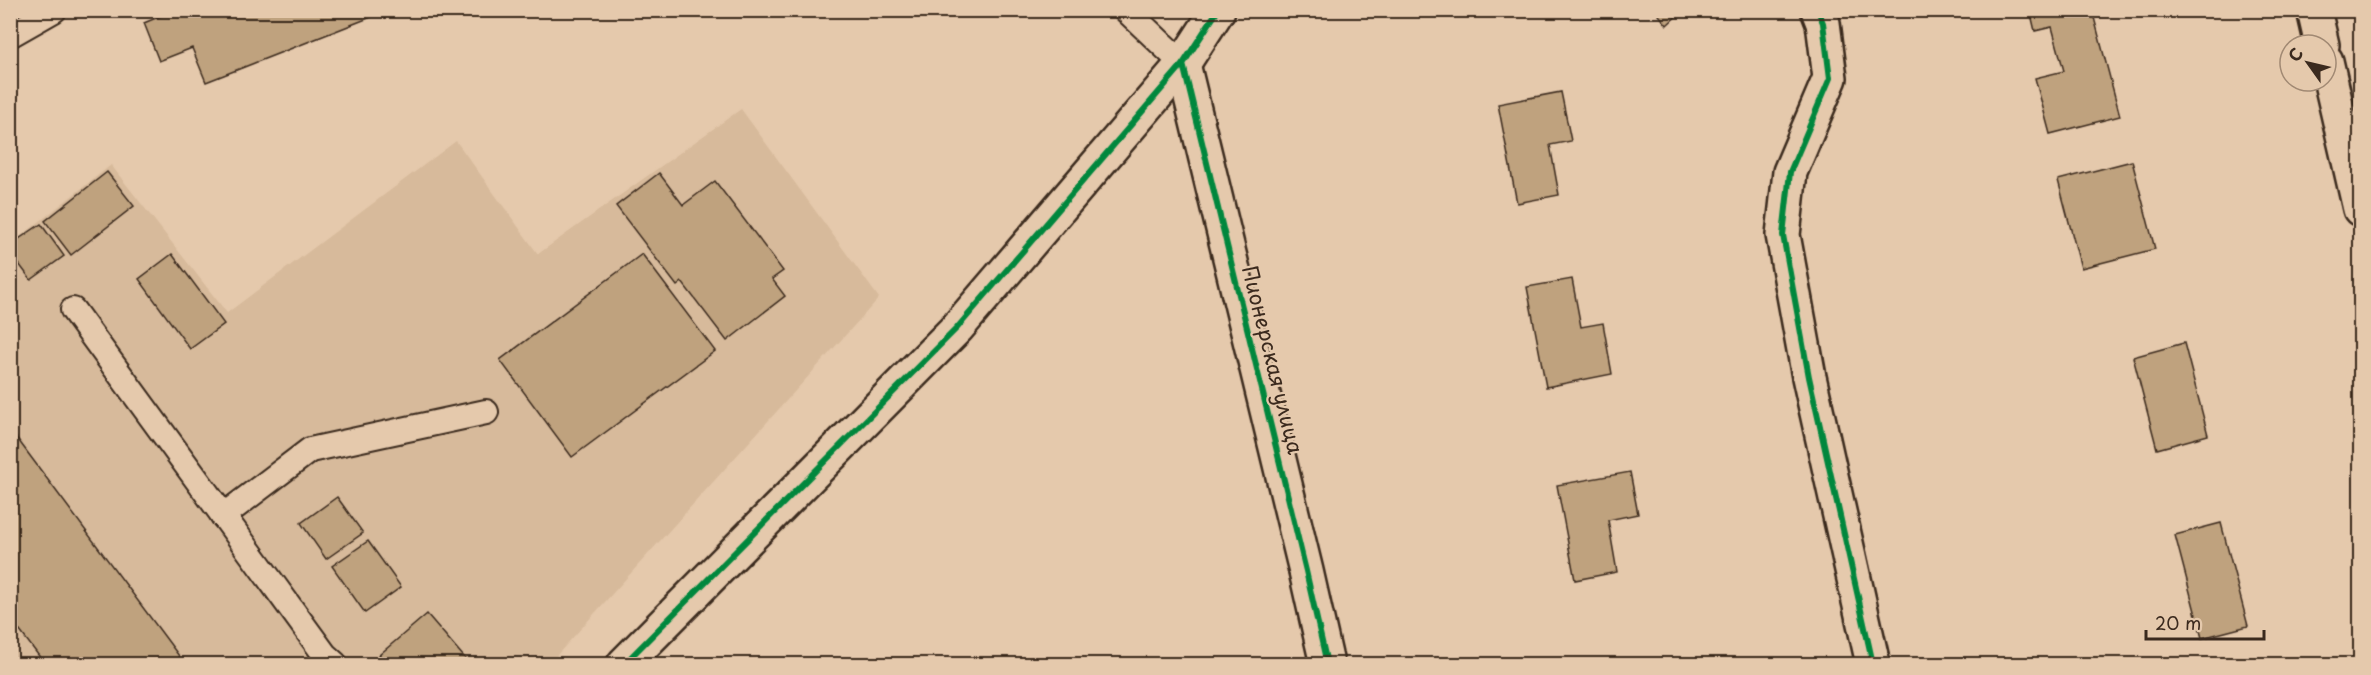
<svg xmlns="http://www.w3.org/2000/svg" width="2371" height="675" viewBox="0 0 2371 675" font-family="'Playpen Sans',sans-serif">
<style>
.built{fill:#d7ba9b}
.building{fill:#bfa27e;stroke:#3b2a1e;stroke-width:1.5}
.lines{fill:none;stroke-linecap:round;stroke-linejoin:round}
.lane-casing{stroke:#3b2a1e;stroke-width:28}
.street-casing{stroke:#3b2a1e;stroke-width:38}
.primary-casing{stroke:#3b2a1e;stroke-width:38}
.lane{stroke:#e5c9ac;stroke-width:24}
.street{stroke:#e5c9ac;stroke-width:33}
.primary{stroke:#e5c9ac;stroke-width:33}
.cycleway-casing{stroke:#e5c9ac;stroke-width:10}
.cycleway{stroke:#00873e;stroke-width:6}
.labels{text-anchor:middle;stroke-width:4.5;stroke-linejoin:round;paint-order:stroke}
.street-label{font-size:21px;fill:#3b2a1e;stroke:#e5c9ac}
</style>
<rect width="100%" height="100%" fill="#e5c9ac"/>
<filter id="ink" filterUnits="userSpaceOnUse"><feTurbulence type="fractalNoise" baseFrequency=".0167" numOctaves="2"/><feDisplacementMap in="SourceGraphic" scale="12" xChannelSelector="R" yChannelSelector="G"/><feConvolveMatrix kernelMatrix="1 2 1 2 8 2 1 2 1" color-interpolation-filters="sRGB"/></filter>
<g filter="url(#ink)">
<path class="built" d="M741 109 879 298 549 664H11V244L111 165 227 313 456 141 538 254Z"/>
<g class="building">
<path d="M175 10H389L206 82 192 48 159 61 144 23Z"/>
<path d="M1655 10H1683L1667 25Z"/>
<path d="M2030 10H2092L2120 116 2050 134 2035 78 2064 71 2052 27 2035 31Z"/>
<path d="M1561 92 1571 141 1550 145 1559 195 1517 203 1498 104Z"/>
<path d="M2132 161 2155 249 2081 268 2058 180Z"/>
<path d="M107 172 134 206 71 255 45 221Z"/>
<path d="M659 173 683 205 715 181 783 271 772 279 785 296 727 341 682 282 677 286 616 206Z"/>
<path d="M41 224 64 256 31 280 10 252V245Z"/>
<path d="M172 254 224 324 190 349 139 279Z"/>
<path d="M642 254 715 351 572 457 500 360Z"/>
<path d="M1572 279 1581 327 1603 323 1612 374 1546 387 1527 287Z"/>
<path d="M2184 343 2208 435 2157 449 2133 357Z"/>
<path d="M10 429 185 664H45L10 618Z"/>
<path d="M1630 472 1638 514 1608 520 1617 572 1575 580 1557 485Z"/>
<path d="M337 497 363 533 326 559 301 523Z"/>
<path d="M2221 523 2248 626 2202 638 2175 535Z"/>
<path d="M368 541 401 587 365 613 332 566Z"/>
<path d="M427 614 470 664H387L379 655Z"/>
</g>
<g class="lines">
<defs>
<g id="lane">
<path d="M1126 10 1183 64"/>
<path d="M10 35 54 10"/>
<path d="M73 310 325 655 335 664"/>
<path d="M223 516 310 450 486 412"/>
</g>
<g id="street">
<path d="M1818 10 1823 23 1830 78 1790 172 1783 235 1809 377 1873 664"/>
<path d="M1183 64 1306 571 1327 664"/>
<path d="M624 664 957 328 1183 64 1218 10"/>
</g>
<g id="primary">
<path d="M2314 10 2322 45"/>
<path d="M2326 61 2360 209"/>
</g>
</defs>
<use href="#lane" class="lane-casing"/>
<use href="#street" class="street-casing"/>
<use href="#primary" class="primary-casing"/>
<use href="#lane" class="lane"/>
<use href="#street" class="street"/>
<use href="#primary" class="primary"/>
<defs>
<g id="cycleway">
<path d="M1818 10 1823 23 1830 78 1790 172 1783 235 1809 377 1873 664"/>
<path d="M1183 64 1306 571 1327 664"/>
<path d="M624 664 957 328 1183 64 1218 10"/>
</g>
</defs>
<use href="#cycleway" class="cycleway-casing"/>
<use href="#cycleway" class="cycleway"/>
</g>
</g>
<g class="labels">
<g class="street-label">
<text transform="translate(1272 360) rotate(76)" y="7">Пионерская улица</text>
</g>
</g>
<rect width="2371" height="675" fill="none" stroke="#e5c9ac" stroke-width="36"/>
<rect x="18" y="18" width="2335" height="639" fill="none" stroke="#3b2a1e" stroke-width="2" filter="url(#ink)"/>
<g transform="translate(2308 63) rotate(304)"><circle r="28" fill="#e5c9ac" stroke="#a18973" stroke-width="1.5"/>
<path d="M0-4.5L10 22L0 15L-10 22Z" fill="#3b2a1e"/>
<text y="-9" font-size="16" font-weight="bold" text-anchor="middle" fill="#3b2a1e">С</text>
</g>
<path d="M2146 630v9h118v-9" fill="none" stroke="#3b2a1e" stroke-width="3"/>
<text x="2155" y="630" font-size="18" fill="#3b2a1e" stroke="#e5c9ac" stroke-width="4.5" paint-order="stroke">20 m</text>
</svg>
